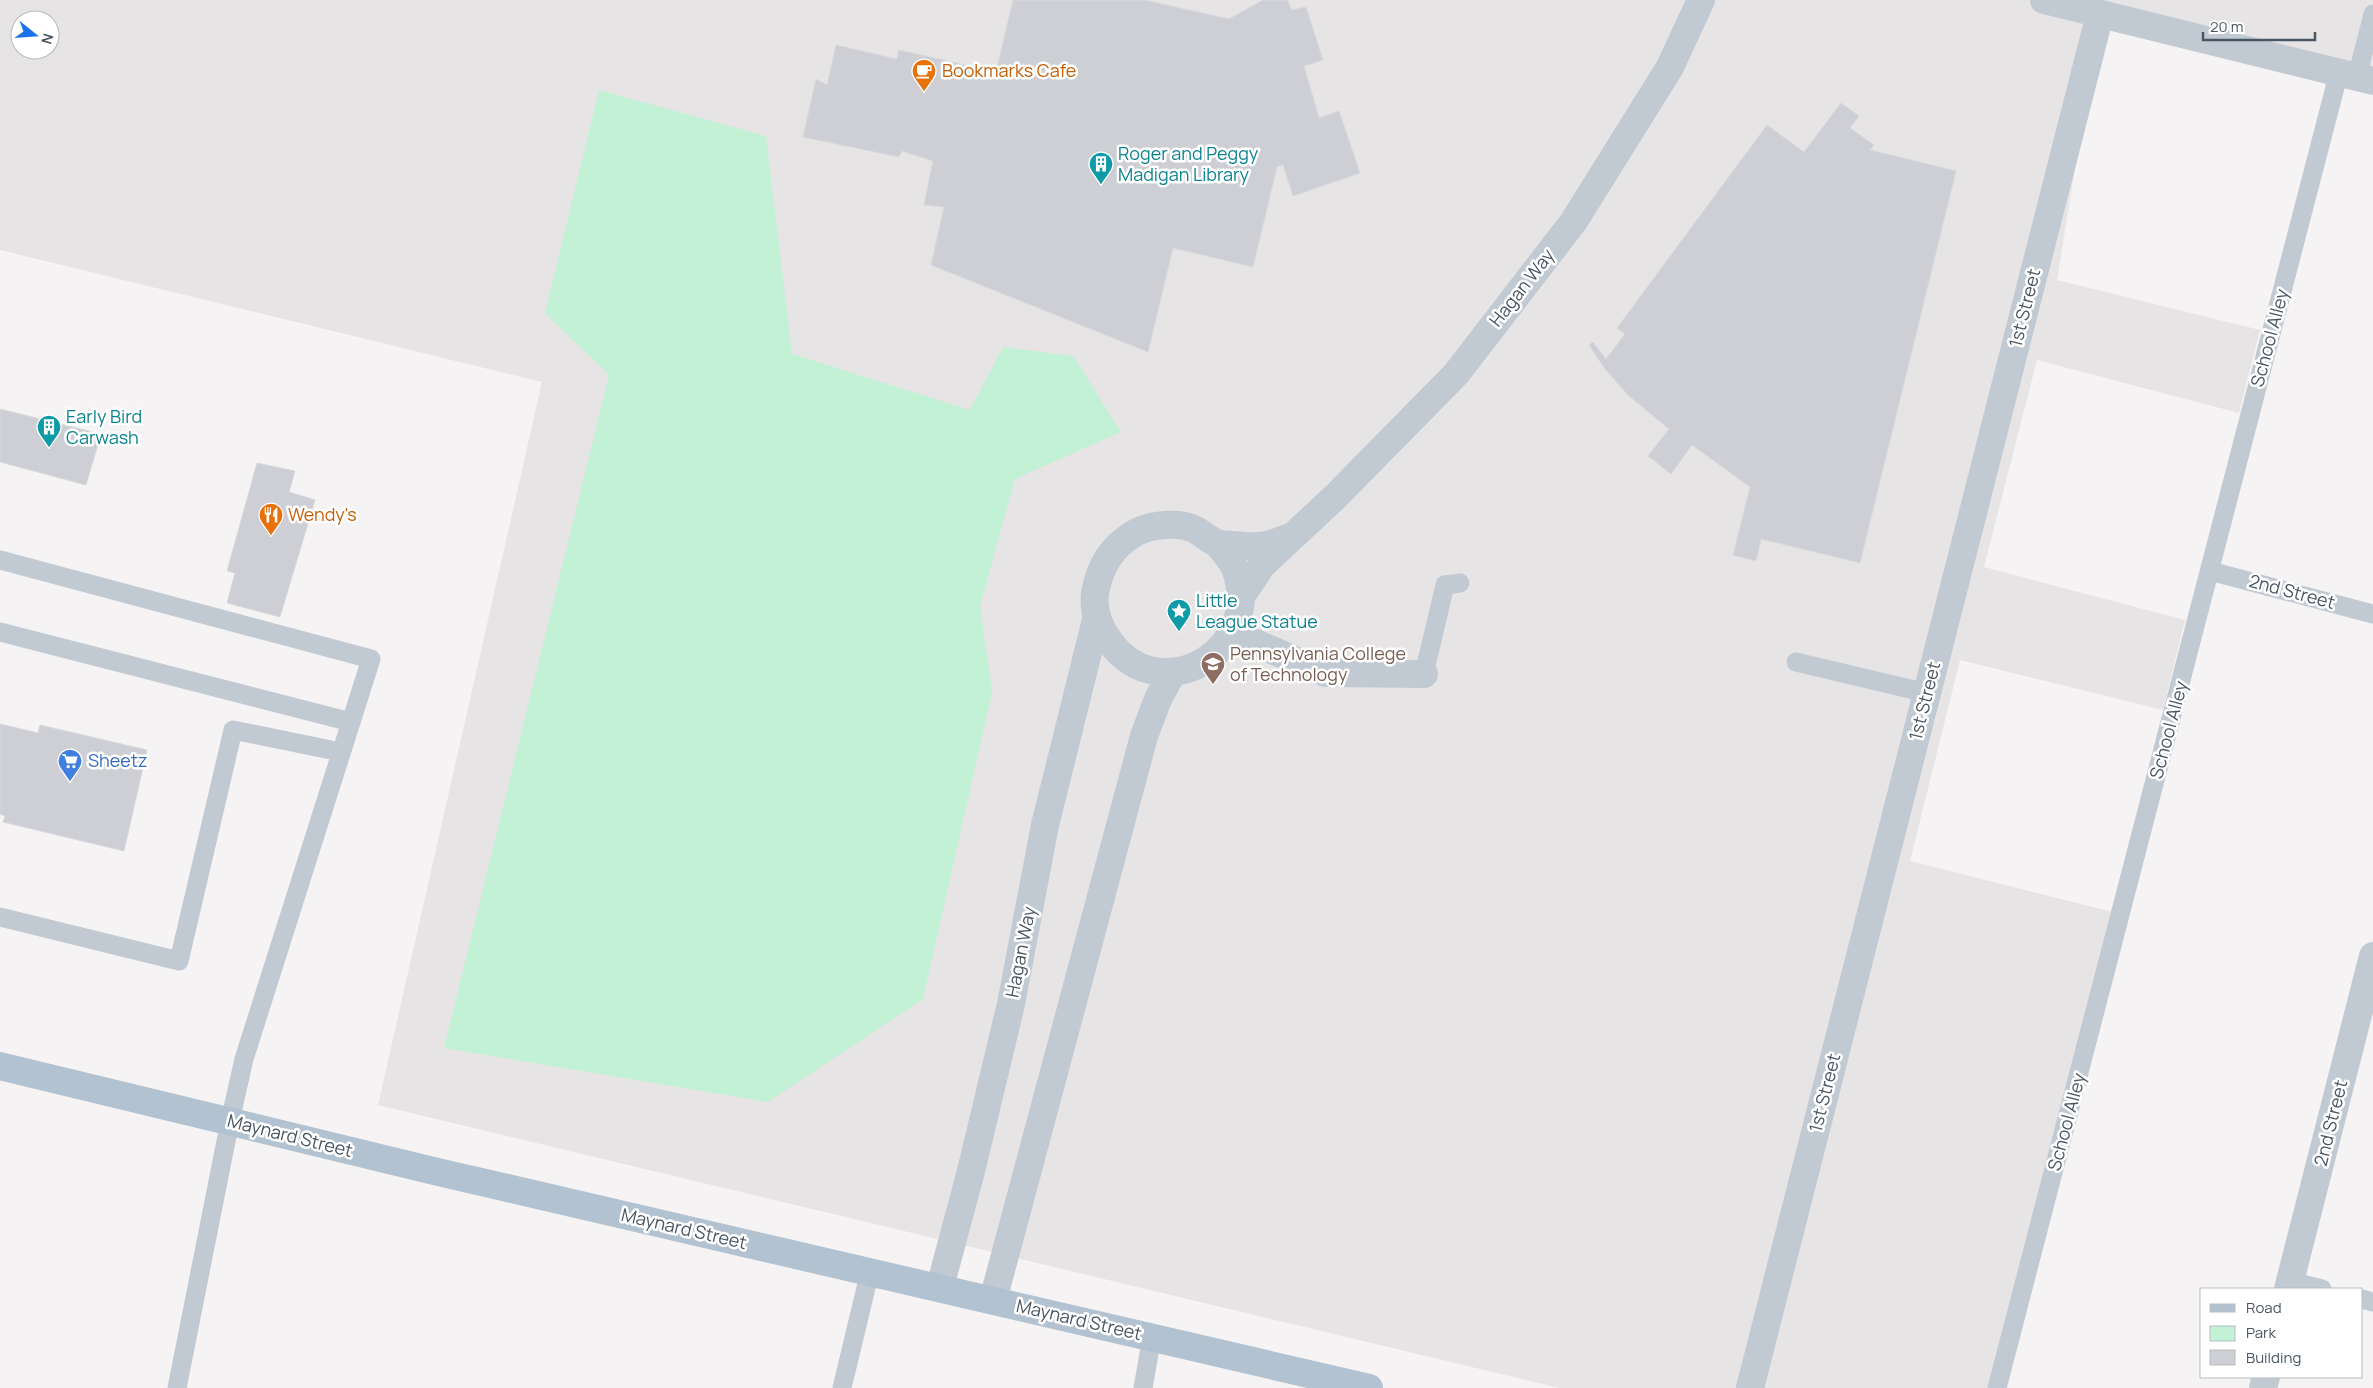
<svg xmlns="http://www.w3.org/2000/svg" width="2373" height="1388" viewBox="0 0 2373 1388" font-family="Manrope,sans-serif">
<style>
.education{fill:#e6e4e5;fill-rule:evenodd}
.green{fill:#c3f1d5}
.building{fill:#cdcfd5;stroke:#d7d9de}
.lines{fill:none;stroke-linecap:round;stroke-linejoin:round}
.service{stroke:#c1cad2;stroke-width:19}
.minor{stroke:#c1cad2;stroke-width:28}
.primary{stroke:#b3c2d1;stroke-width:28}
.labels{text-anchor:middle;stroke-width:5;stroke-linejoin:round;paint-order:stroke}
.food-label{font-size:18px;fill:#c56008;stroke:#fff;text-anchor:start}
.culture-label{font-size:18px;fill:#0d838f;stroke:#fff;text-anchor:start}
.street-label{font-size:18px;fill:#4a5661;stroke:#fff}
.education-label{font-size:18px;fill:#785e54;stroke:#fff;text-anchor:start}
.shop-label{font-size:18px;fill:#366cbe;stroke:#fff;text-anchor:start}
</style>
<rect width="100%" height="100%" fill="#f5f3f3"/>
<path class="education" d="M0 0H2373V81L2100 14 2057 280 2260 330 2239 413 2037 360 1984 567 2185 620 2163 710 1960 660 1910 861 2121 914 1993 1388H1559L378 1105 542 382 0 250ZM20 20H50V50H20Z"/>
<path class="green" d="M599 90 766 136 792 354 970 410 1003 347 1073 356 1121 432 1015 479 980 606 992 692 923 999 768 1102 444 1048 609 375 545 313Z"/>
<g class="building">
<path d="M1013 0H1145L1229 19 1263 0H1287L1292 10 1306 7 1323 60 1304 66 1319 118 1339 111 1360 173 1293 196 1283 165 1277 167 1253 267 1173 248 1148 352 931 265 944 207 924 205 933 161 902 151 899 157 803 137 816 79 827 85 836 45 897 59 899 50 996 72Z"/>
<path d="M1841 103 1859 116 1850 128 1874 145 1870 150 1956 171 1860 563 1761 539 1756 561 1733 555 1750 487 1692 445 1671 474 1648 456 1669 429 1629 396 1605 369 1589 345 1593 342 1606 359 1625 334 1617 328 1767 125 1804 152Z"/>
<path d="M0 409 101 434 86 485 0 462Z"/>
<path d="M257 463 295 471 289 492 315 500 280 617 227 603 235 573 227 571Z"/>
<path d="M0 724 38 733 40 725 147 750 124 851 3 822 5 816 0 814Z"/>
</g>
<g class="lines">
<g class="service">
<path d="M2357 77 2373 14"/>
<path d="M0 560 371 659 244 1059 230 1121 177 1388"/>
<path d="M2210 571 2373 614"/>
<path d="M0 632 351 722"/>
<path d="M1796 662 1927 693"/>
<path d="M1424 674 1445 585 1460 583"/>
<path d="M0 917 179 961 233 730 341 752"/>
<path d="M2290 1281 2322 1289"/>
<path d="M2362 1299 2373 1302"/>
<path d="M842 1388 870 1271"/>
<path d="M1143 1388 1152 1337"/>
<path d="M1997 1388 2339 72"/>
</g>
<g class="minor">
<path d="M2044 0 2373 81"/>
<path d="M1218 544C1223 551 1232 560 1235 568 1266 649 1162 712 1110 642 1099 628 1093 611 1095 593 1100 566 1111 547 1135 533 1151 524 1178 522 1194 529 1202 533 1209 540 1217 543 1221 545 1227 544 1232 545 1240 545 1250 547 1258 546 1269 546 1281 540 1291 537"/>
<path d="M1242 595 1262 565 1335 497 1456 374 1574 221 1670 67 1701 0"/>
<path d="M1232 633 1325 673 1424 674"/>
<path d="M940 1287 971 1171 1011 1004 1045 825 1097 616"/>
<path d="M2288 1289 2373 956"/>
<path d="M993 1300 1144 736 1158 699 1172 673"/>
<path d="M1750 1388 2100 14"/>
<path d="M2263 1388 2266 1377"/>
</g>
<path class="primary" d="M0 1066 438 1172 1369 1388"/>
</g>
<defs>
<symbol id="cafe-pin" viewBox="-11 -11 22 30"><path d="M0 17L-7.5 6A9.5 9.5 0 1 1 7.5 6Z" fill="#e8710a" stroke="#fff"/><path d="M-5.5-4.5H6V0H3Q3 3.5 0 3.5H-2.5Q-5.5 3.5-5.5 0ZM3-3.2v2h1.7v-2ZM-6 4.5H4V6H-6Z" fill="#fff"/></symbol>
<symbol id="building-pin" viewBox="-11 -11 22 30"><path d="M0 17L-7.5 6A9.5 9.5 0 1 1 7.5 6Z" fill="#0f9aa8" stroke="#fff"/><path d="M-4-6H4V6H1V3H-1V6H-4ZM-2.5-4.3h1.7v1.8h-1.7ZM.8-4.3h1.7v1.8H.8ZM-2.5-1h1.7V.8h-1.7ZM.8-1h1.7V.8H.8Z" fill="#fff"/></symbol>
<symbol id="restaurant-pin" viewBox="-11 -11 22 30"><path d="M0 17L-7.5 6A9.5 9.5 0 1 1 7.5 6Z" fill="#e8710a" stroke="#fff"/><path d="M-5-6h1v4h1v-4h1v4h1v-4h1v5L-1.5 .5V6h-2V.5L-5-1ZM5-6V6H3V1.5H1.5Q1.5-4 5-6Z" fill="#fff"/></symbol>
<symbol id="sight-pin" viewBox="-11 -11 22 30"><path d="M0 17L-7.5 6A9.5 9.5 0 1 1 7.5 6Z" fill="#0f9aa8" stroke="#fff"/><path d="M0-6L1.8-2.2L6-1.7L2.9 1.2L3.7 5.4L0 3.3L-3.7 5.4L-2.9 1.2L-6-1.7L-1.8-2.2Z" fill="#fff"/></symbol>
<symbol id="university-pin" viewBox="-11 -11 22 30"><path d="M0 17L-7.5 6A9.5 9.5 0 1 1 7.5 6Z" fill="#8d6e63" stroke="#fff"/><path d="M0-5L7-2L0 1L-7-2ZM-4 1L0 2.5L4 1V4Q0 6-4 4Z" fill="#fff"/></symbol>
<symbol id="supermarket-pin" viewBox="-11 -11 22 30"><path d="M0 17L-7.5 6A9.5 9.5 0 1 1 7.5 6Z" fill="#3f7fe0" stroke="#fff"/><path d="M-6-5.5h2.5l.6 2H6L4.5 2H-2.5L-4.4-4H-6ZM-1.5 3.2a1.3 1.3 0 1 0 .1 0ZM3 3.2a1.3 1.3 0 1 0 .1 0Z" fill="#fff"/></symbol>
</defs>
<g fill-rule="evenodd">
<use href="#cafe-pin" x="910" y="57" width="28" height="38"/>
<use href="#building-pin" x="1087" y="150" width="28" height="38"/>
<use href="#building-pin" x="35" y="413" width="28" height="38"/>
<use href="#restaurant-pin" x="257" y="501" width="28" height="38"/>
<use href="#sight-pin" x="1165" y="597" width="28" height="38"/>
<use href="#university-pin" x="1199" y="650" width="28" height="38"/>
<use href="#supermarket-pin" x="56" y="747" width="28" height="38"/>
</g>
<g class="labels">
<g class="food-label">
<text x="942" y="77">Bookmarks Cafe</text>
<text x="288" y="521">Wendy's</text>
</g>
<g class="culture-label">
<text x="1118" y="160">Roger and Peggy<tspan x="1118" dy="21">Madigan Library</tspan></text>
<text x="66" y="423">Early Bird<tspan x="66" dy="21">Carwash</tspan></text>
<text x="1196" y="607">Little<tspan x="1196" dy="21">League Statue</tspan></text>
</g>
<g class="street-label">
<text transform="translate(1522 288) rotate(-52)" y="6">Hagan Way</text>
<text transform="translate(2025 308) rotate(-76)" y="6">1st Street</text>
<text transform="translate(2270 338) rotate(-75)" y="6">School Alley</text>
<text transform="translate(2292 592) rotate(15)" y="6">2nd Street</text>
<text transform="translate(1925 701) rotate(-76)" y="6">1st Street</text>
<text transform="translate(2169 730) rotate(-75)" y="6">School Alley</text>
<text transform="translate(1021 952) rotate(-79)" y="6">Hagan Way</text>
<text transform="translate(1825 1093) rotate(-76)" y="6">1st Street</text>
<text transform="translate(2067 1122) rotate(-75)" y="6">School Alley</text>
<text transform="translate(2331 1123) rotate(-76)" y="6">2nd Street</text>
<text transform="translate(290 1136) rotate(14)" y="6">Maynard Street</text>
<text transform="translate(684 1229) rotate(13)" y="6">Maynard Street</text>
<text transform="translate(1079 1320) rotate(13)" y="6">Maynard Street</text>
</g>
<g class="education-label">
<text x="1230" y="660">Pennsylvania College<tspan x="1230" dy="21">of Technology</tspan></text>
</g>
<g class="shop-label">
<text x="88" y="767">Sheetz</text>
</g>
</g>
<rect x="2200" y="1288" width="162" height="90" fill="#ffffff" stroke="#b7bbc0"/>
<rect x="2210" y="1304" width="25" height="8" fill="#b3c2d1" stroke="#b7bbc0"/>
<text x="2246" y="1313" font-size="15" fill="#4a5661">Road</text>
<rect x="2210" y="1326" width="25" height="15" fill="#c3f1d5" stroke="#b7bbc0"/>
<text x="2246" y="1338" font-size="15" fill="#4a5661">Park</text>
<rect x="2210" y="1350" width="25" height="15" fill="#cdcfd5" stroke="#b7bbc0"/>
<text x="2246" y="1363" font-size="15" fill="#4a5661">Building</text>
<g transform="translate(35 35) rotate(107)"><circle r="24" fill="#ffffff" stroke="#b7bbc0"/>
<path d="M0-4L9 19L0 12L-9 19Z" fill="#1a73e8"/>
<text y="-8" font-size="14" font-weight="bold" text-anchor="middle" fill="#4a5661">N</text>
</g>
<path d="M2203 32v8h112v-8" fill="none" stroke="#4a5661" stroke-width="2.5"/>
<text x="2210" y="32" font-size="15" fill="#4a5661" stroke="#ffffff" stroke-width="4" paint-order="stroke">20 m</text>
</svg>
